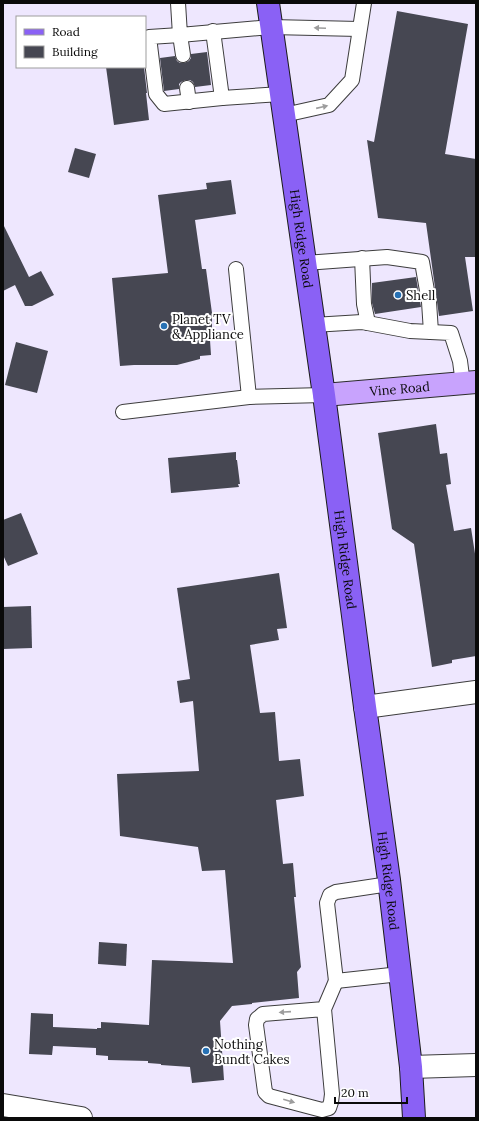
<svg xmlns="http://www.w3.org/2000/svg" width="479" height="1121" viewBox="0 0 479 1121" font-family="Lora,serif">
<style>
.building{fill:#464752}
.lines{fill:none;stroke-linecap:round;stroke-linejoin:round}
.lane-casing{stroke:#3d3d3d;stroke-width:16}
.street-casing{stroke:#3d3d3d;stroke-width:24}
.secondary-casing{stroke:#2c2c2c;stroke-width:24}
.primary-casing{stroke:#1b1b1b;stroke-width:24}
.lane{stroke:#fff;stroke-width:14}
.street{stroke:#fff;stroke-width:22}
.secondary{stroke:#c8a3fd;stroke-width:22}
.primary{stroke:#8a61f5;stroke-width:22}
.oneway{fill:#9d9d9d}
.poi-dot{fill:#2771b4;stroke:#fff;stroke-width:1.5}
.labels{text-anchor:middle;stroke-width:4;stroke-linejoin:round;paint-order:stroke}
.street-label{font-size:13px;fill:#0a0a0a;stroke:#fff}
.poi-label{font-size:13px;fill:#0a0a0a;stroke:#fff;text-anchor:start}
</style>
<rect width="100%" height="100%" fill="#eee7fe"/>
<g class="building">
<path d="M397 11 468 24 445 154 476 159V257H465L473 311 439 316 426 223 378 218 367 140 374 142Z"/>
<path d="M207 52 211 85 195 87 193 82 190 80H186L181 82 179 84V89L164 91 160 58 175 56 177 61 180 63H184L189 61 191 58V54Z"/>
<path d="M106 67H144L147 93H146L149 120 114 125Z"/>
<path d="M75 148 96 154 89 178 68 172Z"/>
<path d="M231 180 236 214 195 220 202 269H206L212 313V340H210L211 355 200 356V359L177 365H134L120 366 112 278 168 273 158 195 207 189 206 183Z"/>
<path d="M3 224 29 277 41 271 54 295 32 306H25L15 285 3 291Z"/>
<path d="M416 277 421 307 375 314 372 303V283Z"/>
<path d="M16 342 48 351 37 393 5 385Z"/>
<path d="M436 424 440 454 447 453 451 484 446 485 454 531 471 528 476 560V656L452 660V663L432 667 414 544 392 529 378 433Z"/>
<path d="M236 452V460H237L240 484H238L239 487 171 493 168 458Z"/>
<path d="M21 513 38 554 8 566 3 555V520Z"/>
<path d="M279 573 287 628 277 629 279 640 250 645 260 713 275 712 279 761 300 759 304 796 276 800 283 864 293 863 296 897H294L301 967 297 972 299 998 252 1003V1004L232 1006 220 1021 224 1080 192 1083 190 1067 161 1065V1064L148 1063V1061L108 1060V1056L96 1055V1048L53 1046 52 1055 29 1054 31 1013 53 1014V1027L97 1029V1028H101V1022L149 1025 152 960 233 963 225 870 202 871 198 847 120 836 117 774 199 771 193 701 180 703 177 681 190 679 177 588Z"/>
<path d="M31 606 32 648 3 649V607Z"/>
<path d="M99 942 127 944 126 966 98 964Z"/>
</g>
<g class="lines">
<defs>
<g id="lane">
<path d="M178 3 180 35 271 27 359 29"/>
<path d="M213 31 222 98 281 94"/>
<path d="M183 55 180 35 149 37 156 94 164 104 222 98"/>
<path d="M187 88 189 102"/>
<path d="M284 115 329 105 352 80 364 3"/>
<path d="M362 258 364 304 368 323"/>
<path d="M305 263 387 257 422 262 429 302 431 332"/>
<path d="M236 269 249 397"/>
<path d="M313 325 362 322 410 331 451 333 460 361 463 384"/>
<path d="M123 412 249 397 324 395"/>
<path d="M389 884 336 892 330 895 327 903 336 981 400 974"/>
<path d="M324 1009 263 1014 257 1019 256 1025 265 1092 269 1096 322 1110 329 1108 331 1102 332 1094 324 1009 336 981"/>
</g>
<g id="street">
<path d="M365 707 476 692"/>
<path d="M411 1067 476 1065"/>
<path d="M3 1105 81 1118"/>
</g>
<g id="secondary">
<path id="s1" d="M324 395 476 382"/>
</g>
<g id="primary">
<path id="s2" d="M268 3 324 395 365 707 389 880 411 1067 414 1118"/>
</g>
</defs>
<use href="#lane" class="lane-casing"/>
<use href="#street" class="street-casing"/>
<use href="#secondary" class="secondary-casing"/>
<use href="#primary" class="primary-casing"/>
<use href="#lane" class="lane"/>
<use href="#street" class="street"/>
<use href="#secondary" class="secondary"/>
<use href="#primary" class="primary"/>
</g>
<defs><path id="oneway-solid" d="M-6-.8H1V-3.2L6.5 0L1 3.2V.8H-6Z"/></defs>
<g class="oneway">
<use href="#oneway-solid" transform="translate(320 28) rotate(-178)"/>
<use href="#oneway-solid" transform="translate(322 107) rotate(-13)"/>
<use href="#oneway-solid" transform="translate(285 1012) rotate(176)"/>
<use href="#oneway-solid" transform="translate(289 1101) rotate(16)"/>
</g>
<g class="poi-dot">
<circle cx="398" cy="295" r="4"/>
<circle cx="164" cy="326" r="4"/>
<circle cx="206" cy="1051" r="4"/>
</g>
<g class="labels">
<g class="street-label">
<text dy="5" stroke="none"><textPath href="#s2" startOffset="238">High Ridge Road</textPath></text>
<text dy="5" stroke="none"><textPath href="#s1" startOffset="76">Vine Road</textPath></text>
<text dy="5" stroke="none"><textPath href="#s2" startOffset="562">High Ridge Road</textPath></text>
<text dy="5" stroke="none"><textPath href="#s2" startOffset="886">High Ridge Road</textPath></text>
</g>
<g class="poi-label">
<text x="406" y="300">Shell</text>
<text x="172" y="324">Planet TV<tspan x="172" dy="15">&amp; Appliance</tspan></text>
<text x="214" y="1049">Nothing<tspan x="214" dy="15">Bundt Cakes</tspan></text>
</g>
</g>
<rect width="479" height="1121" fill="none" stroke="#0a0a0a" stroke-width="8"/>
<rect x="16" y="16" width="130" height="52" fill="#ffffff" stroke="#9d9d9d"/>
<rect x="24" y="29" width="20" height="6" fill="#8a61f5" stroke="#9d9d9d"/>
<text x="52" y="36" font-size="12" fill="#0a0a0a">Road</text>
<rect x="24" y="46" width="20" height="12" fill="#464752" stroke="#9d9d9d"/>
<text x="52" y="56" font-size="12" fill="#0a0a0a">Building</text>
<path d="M335 1097v6h72v-6" fill="none" stroke="#0a0a0a" stroke-width="2"/>
<text x="341" y="1097" font-size="12" fill="#0a0a0a" stroke="#ffffff" stroke-width="3" paint-order="stroke">20 m</text>
</svg>
